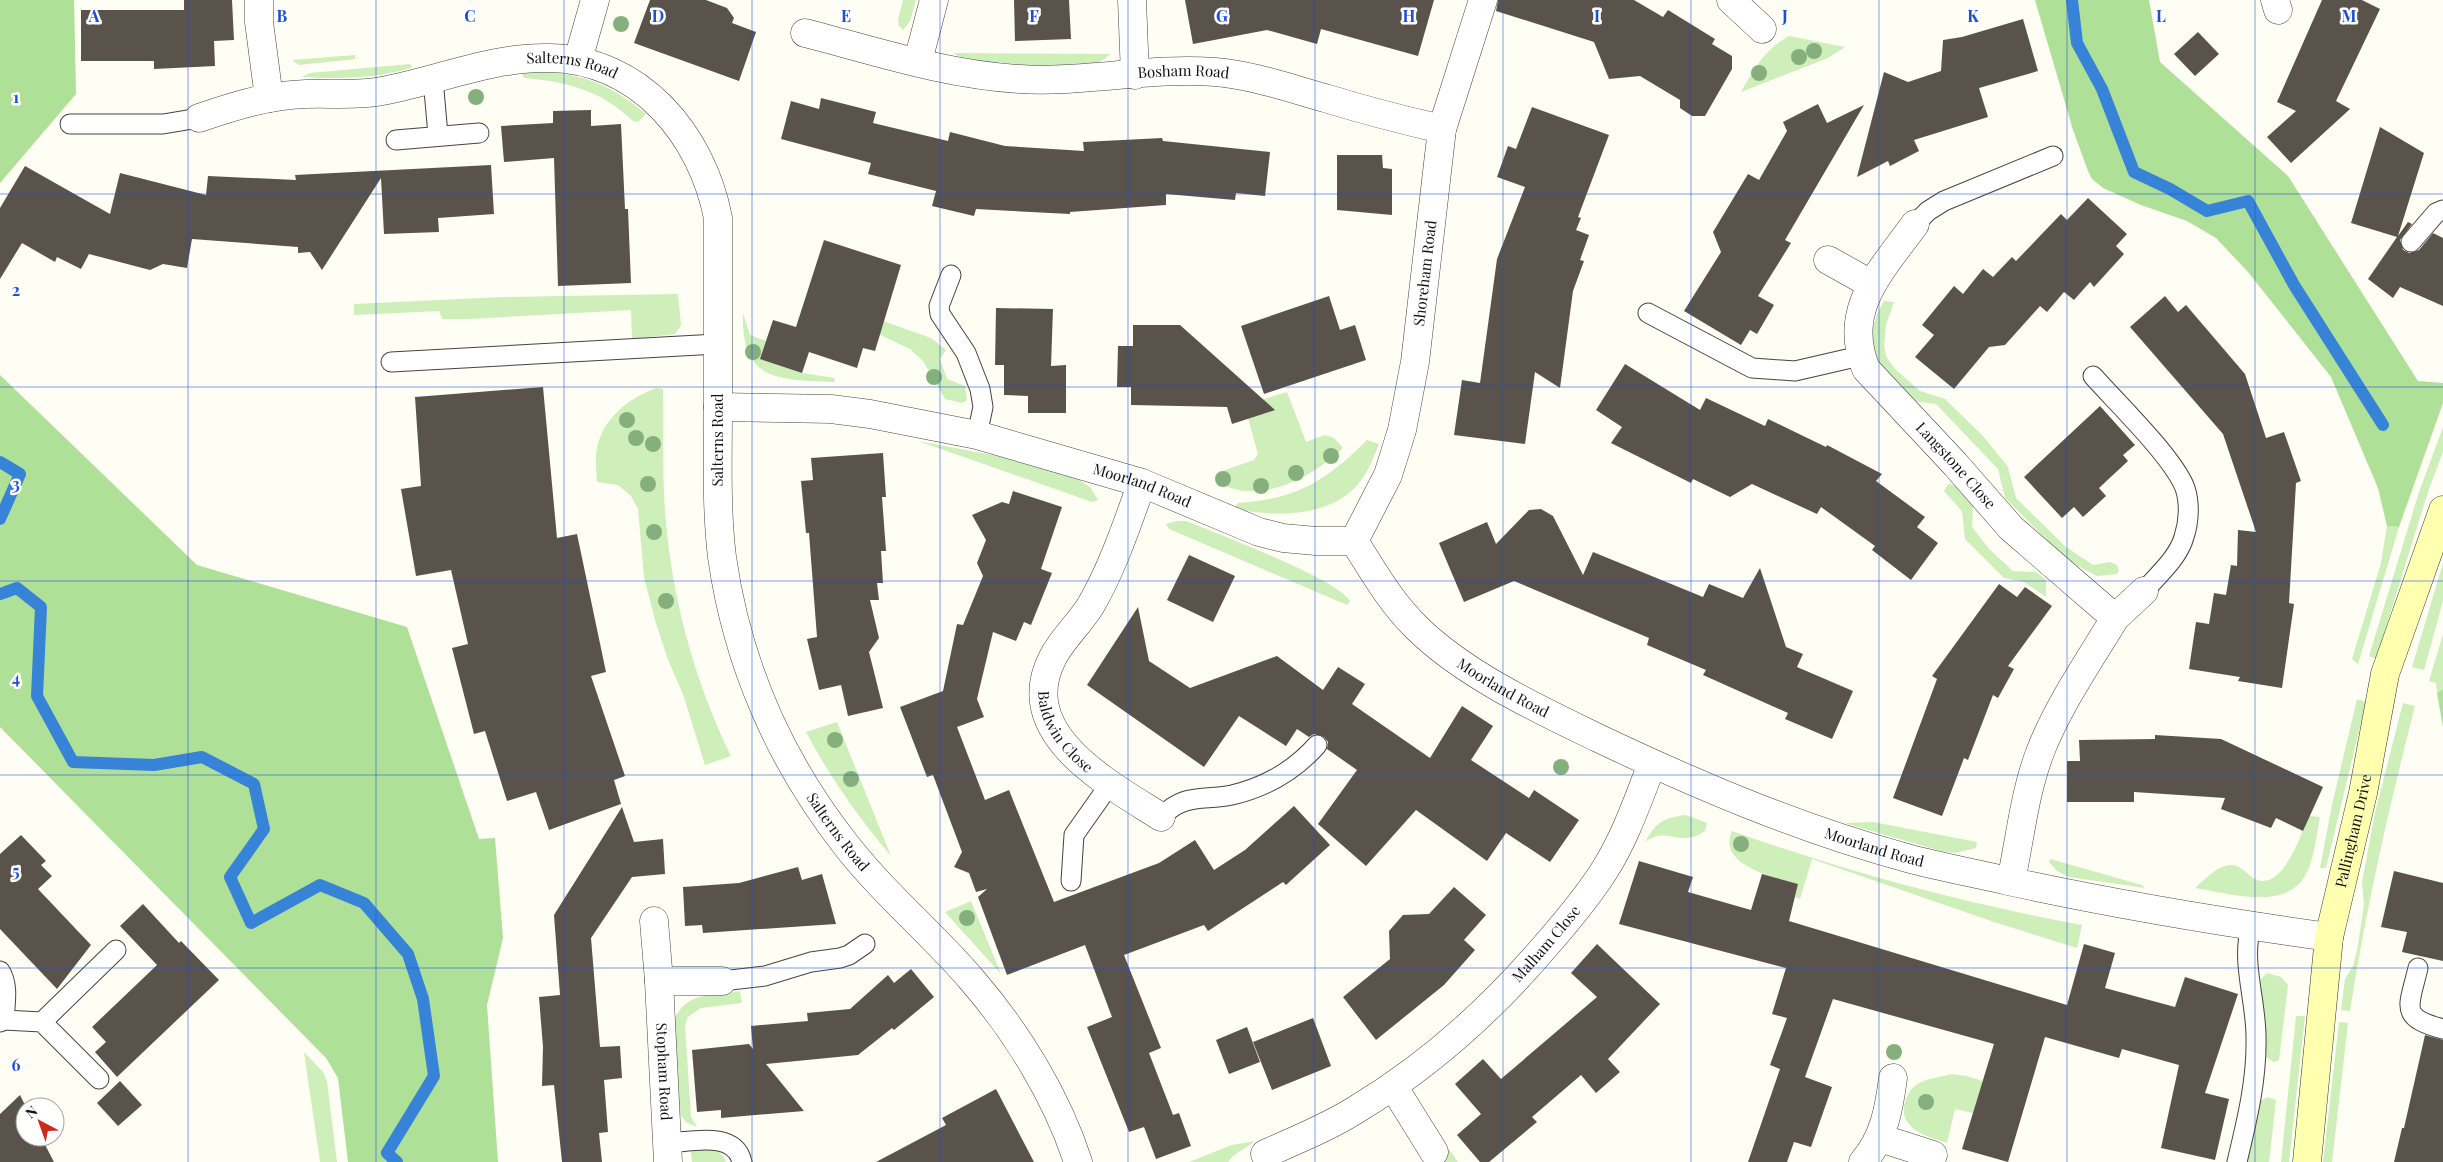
<svg xmlns="http://www.w3.org/2000/svg" width="2443" height="1162" viewBox="0 0 2443 1162" font-family="'Playfair Display',serif">
<style>
.green{fill:#ceeeba}
.forest{fill:#afe098}
.lines{fill:none;stroke-linecap:round;stroke-linejoin:round}
.stream{stroke:#3683d7;stroke-width:12}
.building{fill:#5a534c}
.lane-casing{stroke:#444;stroke-width:21}
.street-casing{stroke:#444;stroke-width:29}
.secondary-casing{stroke:#333;stroke-width:29}
.lane{stroke:#fff;stroke-width:19}
.street{stroke:#fff;stroke-width:28}
.secondary{stroke:#feffaf;stroke-width:28}
.tree{fill:#85af7c}
.grid{fill:none;stroke:#1d4ed8;stroke-width:1;stroke-opacity:0.55}
.labels{text-anchor:middle;stroke-width:5;stroke-linejoin:round;paint-order:stroke}
.street-label{font-size:15px;fill:#111;stroke:#fff}
.grid-label{font-size:16px;text-anchor:middle;font-weight:bold;fill:#1d4ed8;stroke:#fff;stroke-width:5;stroke-linejoin:round;paint-order:stroke}
</style>
<rect width="100%" height="100%" fill="#fffef4"/>
<g class="green">
<path d="M903 0H916L910 21 903 30 899 26 898 20Z"/>
<path d="M1789 36 1845 47 1828 58 1741 92C1754 69 1765 49 1789 36Z"/>
<path d="M954 53 1110 54C1104 60 1099 63 1090 65 1069 70 966 69 954 53Z"/>
<path d="M355 55V59L299 65 292 60Z"/>
<path d="M410 64 413 67C377 79 340 79 302 77L310 73Z"/>
<path d="M548 72C589 76 614 87 646 114L638 122 633 121C600 90 569 82 524 78L522 73Z"/>
<path d="M678 294 681 325 675 334 632 339 631 310 469 319H442L439 311 354 315V304L503 297Z"/>
<path d="M1884 301 1894 302 1886 325 1884 347 1887 358 1895 369 1920 391 1945 399 1983 436 2008 467 2016 498 2066 547 2093 565 2110 562 2117 565 2119 571 2117 574 2097 576 2078 566 2061 554 2005 498 1998 469 1936 404 1911 401C1880 368 1857 347 1884 301Z"/>
<path d="M743 313 750 335 766 341 761 359 802 373 835 378 834 382C778 379 741 382 743 313Z"/>
<path d="M880 320 931 338 946 350 940 359 947 379 965 386 967 400 962 403 945 399 923 361 910 349 876 333Z"/>
<path d="M656 388 663 389C664 429 662 470 665 511 671 595 694 680 731 756L705 765 684 697 667 657 655 620 644 577 638 509 631 496 618 485 597 482C597 473 595 463 596 455 599 421 627 399 656 388Z"/>
<path d="M1287 392 1306 442 1325 435 1334 438 1343 448C1317 472 1283 493 1246 491 1236 491 1225 485 1216 483L1225 470 1254 460 1258 454 1248 418 1261 400Z"/>
<path d="M2443 427V452L2428 492 2376 659 2369 656 2419 492Z"/>
<path d="M1367 440 1379 444C1375 454 1371 464 1366 473 1339 519 1279 517 1234 509L1238 503C1297 499 1326 481 1367 440Z"/>
<path d="M918 441 1008 458 1074 477 1090 487 1098 500 1092 502Z"/>
<path d="M1948 484 1956 485 1973 505 1972 527 1990 550 2013 571 2036 572 2046 580V597L2024 582 2004 578 1965 539 1962 511 1944 491Z"/>
<path d="M1177 521H1186C1211 531 1345 582 1350 602L1347 605 1169 529 1166 524Z"/>
<path d="M2387 526 2399 527 2358 664 2352 659 2381 563Z"/>
<path d="M2443 563V601L2424 670 2412 667Z"/>
<path d="M2443 634V689L2437 693 2436 683 2429 681Z"/>
<path d="M2357 699 2366 702 2326 868H2320L2332 805Z"/>
<path d="M2403 703 2415 706C2389 807 2366 908 2350 1011L2341 1010 2345 979 2353 966 2357 951 2364 905 2362 882 2375 813Z"/>
<path d="M837 722 891 856C858 817 830 777 806 732Z"/>
<path d="M1686 815 1707 823 1705 831C1679 849 1668 825 1645 842 1657 822 1662 818 1686 815Z"/>
<path d="M2309 816 2320 817C2316 835 2315 857 2306 874 2287 912 2227 893 2195 888 2204 880 2217 866 2230 865 2240 864 2246 873 2253 878 2282 895 2301 834 2309 816Z"/>
<path d="M1873 822 1977 842 1976 848 1956 853 1941 851 1844 823Z"/>
<path d="M1732 831C1847 872 1962 903 2082 925L2077 948 1994 922 1812 859 1800 899 1795 897 1798 884C1776 878 1716 865 1732 831Z"/>
<path d="M2050 859 2142 885 2145 888 2069 877 2057 871 2049 862Z"/>
<path d="M971 901 1001 974 945 912Z"/>
<path d="M2267 973 2281 977 2288 985 2279 1060 2274 1062 2266 1057 2258 982Z"/>
<path d="M740 991 742 1003 701 1008 688 1017 685 1025 691 1117 697 1127 686 1122 679 1113 674 1020C686 992 713 995 740 991Z"/>
<path d="M2296 1016H2305L2289 1162H2281Z"/>
<path d="M2339 1022 2348 1023 2332 1162H2323Z"/>
<path d="M304 1052 323 1072 327 1081 337 1162H320Z"/>
<path d="M1952 1074 1967 1076 1992 1084 1981 1087 1973 1113 1955 1109 1947 1143C1928 1137 1897 1129 1905 1102 1907 1096 1911 1087 1918 1084 1927 1078 1941 1077 1952 1074Z"/>
<path d="M2268 1097 2276 1100 2269 1162H2247L2260 1101Z"/>
<path d="M1256 1141 1234 1155 1228 1162H1189L1232 1145Z"/>
<path d="M1449 1149 1458 1162H1439V1158Z"/>
<path d="M699 1150C710 1150 722 1149 726 1162H692L691 1151Z"/>
</g>
<g class="forest">
<path d="M0 0H74L76 94 0 183Z"/>
<path d="M2035 0H2149L2160 62 2288 176 2418 381 2443 383V403L2399 527 2387 526 2378 488 2331 377 2248 272 2216 238 2187 221 2141 205 2103 188 2092 179 2088 171 2073 130Z"/>
<path d="M0 375 197 565 407 627 479 839 495 838 503 938 487 1005 498 1162H348L338 1078 326 1058 0 727Z"/>
<path d="M2443 689V727L2437 693Z"/>
</g>
<g class="lines">
<g class="stream">
<path d="M2072 0 2077 43 2102 89 2134 172 2170 189 2207 211 2248 201 2294 285 2383 425"/>
<path d="M0 462 20 474 0 519"/>
<path d="M0 594 17 588 41 607 37 696 73 762 154 765 202 757 254 784 264 829 230 877 251 923 320 885 364 903 408 954 423 999 434 1076 387 1153 397 1162"/>
</g>
</g>
<g class="building">
<path d="M184 0H232L234 40 214 41 215 66 154 69V61H81V10H184Z"/>
<path d="M650 0H706L727 8 734 18 732 23 756 32 739 81 634 43Z"/>
<path d="M1014 0H1069L1071 39 1015 41Z"/>
<path d="M1185 0H1434L1418 56 1321 29 1317 44 1267 30 1193 44Z"/>
<path d="M1498 0H1634L1663 17 1668 10 1715 39 1712 44 1732 56V69L1705 116H1692L1680 108V100L1640 76 1609 79 1594 42 1496 11Z"/>
<path d="M2322 0H2362L2380 9 2336 101 2350 109 2291 163 2267 137 2296 111 2277 102Z"/>
<path d="M2023 19 2038 71 1979 88 1988 117 1914 140 1919 151 1890 166 1888 161 1857 177 1884 72 1908 82 1941 71 1943 40 1962 37Z"/>
<path d="M2198 32 2219 54 2195 76 2174 54Z"/>
<path d="M821 98 876 112 873 123 948 141 950 132 1005 146 1084 151 1083 142 1162 138 1163 141 1270 152 1265 196 1236 193 1235 200 1166 194V205L1070 212V214L976 209 974 216 932 206 936 191 868 174 871 163 781 139 791 101 819 109Z"/>
<path d="M1818 104 1827 123 1864 105 1785 240 1791 243 1758 296 1774 305 1757 334 1750 330 1741 345 1684 311 1721 252 1713 232 1748 174 1759 180 1787 131 1783 122Z"/>
<path d="M1532 107 1609 135 1578 217 1581 218 1576 230 1589 235 1580 260 1584 261 1573 291 1560 388 1535 372 1525 444 1454 435 1462 380 1480 383 1497 259 1525 187 1497 177 1508 146 1516 149Z"/>
<path d="M591 110V126L621 124 625 209H628L631 283 558 286 554 158 504 162 501 126 553 123V111Z"/>
<path d="M2380 127 2424 153 2398 236 2408 222 2412 224 2400 240 2403 250 2409 253 2419 250 2433 233 2443 238V306L2400 287 2393 298 2368 279 2397 237 2351 223Z"/>
<path d="M1337 155H1382L1383 168 1392 169V215L1337 210Z"/>
<path d="M491 165 494 214 438 218 439 232 384 234 381 178 322 270 310 252 298 253V247L192 239 187 268 163 264 150 270 89 254 81 269 57 257 55 262 22 243 0 279V208L25 166 110 214 120 173 206 195 208 176 296 180 295 175Z"/>
<path d="M2088 198 2127 234 2116 246 2124 254 2094 287 2090 282 2074 300 2064 292 2047 312 2040 306 2005 345 1989 347 1954 389 1915 357 1934 335 1922 325 1954 286 1963 294 1983 269 1993 277 2012 257 2016 261 2061 214 2067 220Z"/>
<path d="M824 240 901 265 875 351 863 348 857 368 809 352 802 373 760 359 773 320 796 327Z"/>
<path d="M1329 296 1340 330 1355 325 1366 360 1264 394 1241 326Z"/>
<path d="M2165 296 2178 312 2186 305 2245 374 2266 438 2284 432 2301 481 2296 483 2289 603 2294 604 2282 688 2238 681 2240 677 2189 669 2196 622 2209 624 2214 593 2226 595 2231 565 2237 566 2238 530 2256 532 2223 434 2130 327Z"/>
<path d="M996 308 1053 309 1051 366 1066 365V413H1028V396L1004 395V365H995Z"/>
<path d="M1133 325H1180L1275 410 1232 424 1227 407 1131 405V387H1117L1118 346H1133Z"/>
<path d="M1625 364 1700 410 1706 398 1765 426 1768 419 1826 447 1827 445 1882 474 1876 481 1925 517 1917 527 1938 543 1911 580 1872 550 1875 546 1821 507 1817 514 1752 484 1730 497 1693 479 1691 483 1611 443 1622 427 1596 410Z"/>
<path d="M543 387 557 538 577 534 606 672 591 676 625 776 614 780 621 804 549 830 536 792 507 801 485 731 474 734 452 648 468 644 451 570 416 576 401 489 421 486 415 397Z"/>
<path d="M2100 406 2135 445 2123 455 2128 461 2099 488 2106 496 2083 517 2074 507 2062 518 2024 477Z"/>
<path d="M883 453 886 497H882L886 551H881L883 583H877L879 600H870L879 638 869 652 883 708 848 716 841 685 819 690 807 639 817 637 809 533H806L801 481 813 480 811 458Z"/>
<path d="M1013 491 1062 507 1041 569 1052 573 1031 625 1024 622 1016 641 993 632 977 699 984 717 957 727 985 800 1009 790 1054 902 1159 863 1195 840 1214 870 1245 850 1294 806 1330 845 1286 885 1283 882 1208 931 1204 925 1124 955 1161 1048 1149 1053 1173 1115 1179 1113 1191 1146 1156 1159 1144 1127 1129 1132 1087 1027 1112 1017 1085 945 1007 975 978 897 987 889 976 892 969 873 954 867 962 852 933 775 927 777 900 707 943 691 957 624 963 625 983 576 977 563 986 540 972 515 1002 502 1009 504Z"/>
<path d="M1541 509 1553 516 1583 575 1593 552 1703 597 1709 584 1743 598 1760 568 1786 647 1803 654 1797 667 1853 691 1832 739 1785 719 1788 713 1703 675 1706 670 1647 645 1649 638 1514 581 1464 602 1439 543 1487 522 1496 544 1529 510Z"/>
<path d="M1189 555 1235 576 1213 622 1167 600Z"/>
<path d="M1999 584 2017 597 2025 587 2052 606 2008 666 2014 669 1998 698 1993 695 1968 760 1964 758 1942 816 1893 798 1937 679 1932 676Z"/>
<path d="M1138 607 1149 661 1190 688 1277 656 1323 690 1338 667 1365 684 1352 704 1430 758 1462 706 1493 726 1471 760 1529 798 1534 790 1579 820 1550 862 1506 833 1487 861 1416 810 1366 866 1318 824 1357 770 1327 749 1328 742 1324 737 1314 734 1309 737 1297 729 1286 746 1239 716 1204 767 1087 685Z"/>
<path d="M2155 735 2221 739 2323 787 2303 831 2276 818 2271 828 2221 809 2225 798 2134 792V802H2067V761H2080L2079 740 2155 739Z"/>
<path d="M622 807 634 842 663 839 665 874 632 877 591 938 600 1047 620 1046 622 1078 604 1080 608 1132 599 1133 602 1162H562L554 1085 542 1086 543 1047 539 997 560 995 554 915Z"/>
<path d="M21 835 46 861 41 865 52 876 38 889 91 945 57 989 0 929V854Z"/>
<path d="M1639 861 1693 877 1688 892 1751 910 1762 874 1798 884 1789 921 2067 1005 2084 944 2115 953 2105 988 2175 1007 2185 977 2238 994 2205 1093 2229 1099 2215 1160 2161 1148 2179 1065 2122 1049 2119 1058 2045 1037 2008 1162 1962 1149 1994 1044 1833 999 1805 1077 1832 1087 1811 1147 1794 1142 1787 1162H1748L1780 1069 1770 1065 1787 1018 1772 1014 1786 968 1619 924Z"/>
<path d="M798 867 802 880 822 874 836 924 703 933 702 925 685 926 683 887 739 883Z"/>
<path d="M2394 871 2443 883V961L2402 952 2407 932 2381 927Z"/>
<path d="M1454 887 1486 915 1464 940 1475 950 1444 985 1376 1040 1343 997 1390 959 1389 931 1403 915 1429 914Z"/>
<path d="M143 904 179 943 181 941 219 980 117 1077 95 1052 106 1042 92 1027 157 965 120 926Z"/>
<path d="M1597 944 1660 1004 1608 1059 1620 1072 1596 1093 1581 1075 1532 1117 1537 1122 1489 1162H1480L1457 1135 1481 1114 1455 1084 1483 1059 1501 1079 1597 997 1571 973Z"/>
<path d="M911 969 934 997 894 1030 892 1028 858 1055 766 1064 804 1111 721 1118V1110L697 1112 692 1050 749 1044 753 1049 751 1026 808 1021 807 1013 850 1009 888 975 894 983Z"/>
<path d="M1313 1018 1331 1066 1272 1090 1253 1042Z"/>
<path d="M1247 1027 1260 1062 1229 1074 1216 1040Z"/>
<path d="M2425 1035 2443 1040V1162H2394L2402 1128H2404Z"/>
<path d="M120 1081 142 1105 118 1126 97 1103Z"/>
<path d="M996 1089 1034 1162H876L946 1125 942 1118Z"/>
<path d="M20 1095 26 1107 25 1137H41L54 1162H0V1114Z"/>
</g>
<g class="lines">
<defs>
<g id="lane">
<path d="M433 79 438 135"/>
<path d="M70 124H163L199 118"/>
<path d="M396 140 479 133"/>
<path d="M1915 224 1928 211 1944 201 2053 156"/>
<path d="M2411 242 2436 213 2443 210"/>
<path d="M951 275 939 306 940 314 966 353 980 389 983 407 977 435"/>
<path d="M1648 313 1752 368 1795 371 1860 356"/>
<path d="M391 362 717 344"/>
<path d="M2093 376C2117 403 2173 457 2185 488 2190 503 2189 522 2184 537 2178 558 2158 575 2144 591"/>
<path d="M1161 817C1184 793 1202 801 1232 795 1266 787 1294 771 1317 745"/>
<path d="M1071 881 1074 835 1110 784"/>
<path d="M2418 968C2409 1007 2398 1017 2443 1029"/>
<path d="M0 971C9 985 5 1004 4 1020"/>
<path d="M722 981 765 976 811 962 840 958 849 955 865 944"/>
<path d="M0 1022 4 1020 42 1022 99 1079"/>
<path d="M42 1022 116 950"/>
<path d="M667 1143C690 1142 735 1130 742 1162"/>
<path d="M2237 1162C2247 1120 2257 1080 2256 1037 2256 999 2241 963 2251 926"/>
</g>
<g id="street">
<path d="M259 0V22L269 98"/>
<path d="M1132 0 1135 75"/>
<path d="M1731 0 1762 29"/>
<path d="M2275 0 2278 10"/>
<path id="s1" d="M805 33C875 51 946 75 1019 79 1083 83 1151 67 1215 72 1252 75 1289 88 1325 98 1364 110 1402 120 1442 129"/>
<path d="M578 60 595 0"/>
<path d="M918 61 934 0"/>
<path id="s2" d="M199 118C234 106 269 95 306 94 331 93 357 96 382 91 437 81 491 57 548 58 640 59 702 135 718 218 718 282 718 345 718 409 718 458 716 508 722 557 737 663 780 761 846 845 884 894 932 933 972 980 1017 1032 1057 1097 1078 1162"/>
<path id="s3" d="M1915 224C1882 270 1841 309 1866 369L1955 464 2011 528 2115 618C2088 663 2057 707 2039 755 2024 796 2020 839 2011 881"/>
<path d="M1828 260 1871 284"/>
<path id="s4" d="M718 407 831 409 870 414 977 435 1142 483 1259 532 1283 538 1316 541H1354C1373 571 1391 603 1417 628 1465 675 1538 709 1598 738 1697 785 1800 829 1907 858 1940 867 1974 873 2008 881 2114 904 2221 922 2329 937"/>
<path id="s5" d="M1142 483C1127 524 1113 567 1091 605 1080 623 1063 638 1053 657 1013 734 1108 783 1161 817"/>
<path id="s6" d="M1354 541 1388 475 1402 430 1415 362 1442 129 1483 0"/>
<path d="M2115 618 2144 591"/>
<path id="s7" d="M654 921 659 981 668 1162"/>
<path d="M659 981H722"/>
<path d="M1393 1086 1434 1152"/>
<path d="M1880 1138 1933 1155"/>
<path id="s8" d="M1265 1154C1296 1140 1329 1127 1357 1109 1430 1065 1493 1008 1548 943 1568 920 1588 896 1604 871 1625 838 1638 800 1652 764"/>
<path d="M1863 1162C1884 1138 1889 1109 1893 1078"/>
</g>
<g id="secondary">
<path id="s9" d="M2307 1162 2329 937 2363 793 2385 674 2443 510"/>
</g>
</defs>
<use href="#lane" class="lane-casing"/>
<use href="#street" class="street-casing"/>
<use href="#secondary" class="secondary-casing"/>
<use href="#lane" class="lane"/>
<use href="#street" class="street"/>
<use href="#secondary" class="secondary"/>
</g>
<g class="tree">
<circle cx="621" cy="24" r="8"/>
<circle cx="1814" cy="51" r="8"/>
<circle cx="1799" cy="57" r="8"/>
<circle cx="1759" cy="73" r="8"/>
<circle cx="476" cy="97" r="8"/>
<circle cx="753" cy="352" r="8"/>
<circle cx="934" cy="377" r="8"/>
<circle cx="627" cy="420" r="8"/>
<circle cx="636" cy="438" r="8"/>
<circle cx="653" cy="444" r="8"/>
<circle cx="1331" cy="456" r="8"/>
<circle cx="1296" cy="473" r="8"/>
<circle cx="1223" cy="479" r="8"/>
<circle cx="648" cy="484" r="8"/>
<circle cx="1261" cy="486" r="8"/>
<circle cx="654" cy="532" r="8"/>
<circle cx="666" cy="601" r="8"/>
<circle cx="835" cy="740" r="8"/>
<circle cx="1561" cy="767" r="8"/>
<circle cx="851" cy="779" r="8"/>
<circle cx="1741" cy="844" r="8"/>
<circle cx="967" cy="918" r="8"/>
<circle cx="1894" cy="1052" r="8"/>
<circle cx="1926" cy="1102" r="8"/>
</g>
<path class="grid" d="M188 0V1162M376 0V1162M564 0V1162M752 0V1162M940 0V1162M1128 0V1162M1315 0V1162M1503 0V1162M1691 0V1162M1879 0V1162M2067 0V1162M2255 0V1162M0 194H2443M0 387H2443M0 581H2443M0 775H2443M0 968H2443"/>
<g class="labels">
<g class="street-label">
<text dy="5" stroke="none"><textPath href="#s2" startOffset="381">Salterns Road</textPath></text>
<text dy="5" stroke="none"><textPath href="#s1" startOffset="384">Bosham Road</textPath></text>
<text dy="5" stroke="none"><textPath href="#s6" startOffset="280">Shoreham Road</textPath></text>
<text transform="translate(718 440) rotate(-90)" y="5">Salterns Road</text>
<text dy="5" stroke="none"><textPath href="#s3" startOffset="294">Langstone Close</textPath></text>
<text dy="5" stroke="none"><textPath href="#s4" startOffset="434">Moorland Road</textPath></text>
<text dy="5" stroke="none"><textPath href="#s4" startOffset="869">Moorland Road</textPath></text>
<text dy="5" stroke="none"><textPath href="#s5" startOffset="280">Baldwin Close</textPath></text>
<text dy="5" stroke="none"><textPath href="#s9" startOffset="335">Pallingham Drive</textPath></text>
<text dy="5" stroke="none"><textPath href="#s2" startOffset="1250">Salterns Road</textPath></text>
<text dy="5" stroke="none"><textPath href="#s4" startOffset="1274">Moorland Road</textPath></text>
<text dy="5" stroke="none"><textPath href="#s8" startOffset="355">Malham Close</textPath></text>
<text dy="5" stroke="none"><textPath href="#s7" startOffset="151">Stopham Road</textPath></text>
</g>
</g>
<g class="grid-label">
<text x="94" y="22">A</text>
<text x="282" y="22">B</text>
<text x="470" y="22">C</text>
<text x="658" y="22">D</text>
<text x="846" y="22">E</text>
<text x="1034" y="22">F</text>
<text x="1222" y="22">G</text>
<text x="1409" y="22">H</text>
<text x="1597" y="22">I</text>
<text x="1785" y="22">J</text>
<text x="1973" y="22">K</text>
<text x="2161" y="22">L</text>
<text x="2349" y="22">M</text>
<text x="16" y="103">1</text>
<text x="16" y="296">2</text>
<text x="16" y="490">3</text>
<text x="16" y="684">4</text>
<text x="16" y="877">5</text>
<text x="16" y="1071">6</text>
</g>
<g transform="translate(40 1122) rotate(319)"><circle r="24" fill="#ffffff" stroke="#a0a0a0"/>
<path d="M0-4L9 19L0 12L-9 19Z" fill="#cd2b1d"/>
<text y="-8" font-size="14" font-weight="bold" text-anchor="middle" fill="#111111">N</text>
</g>
</svg>
